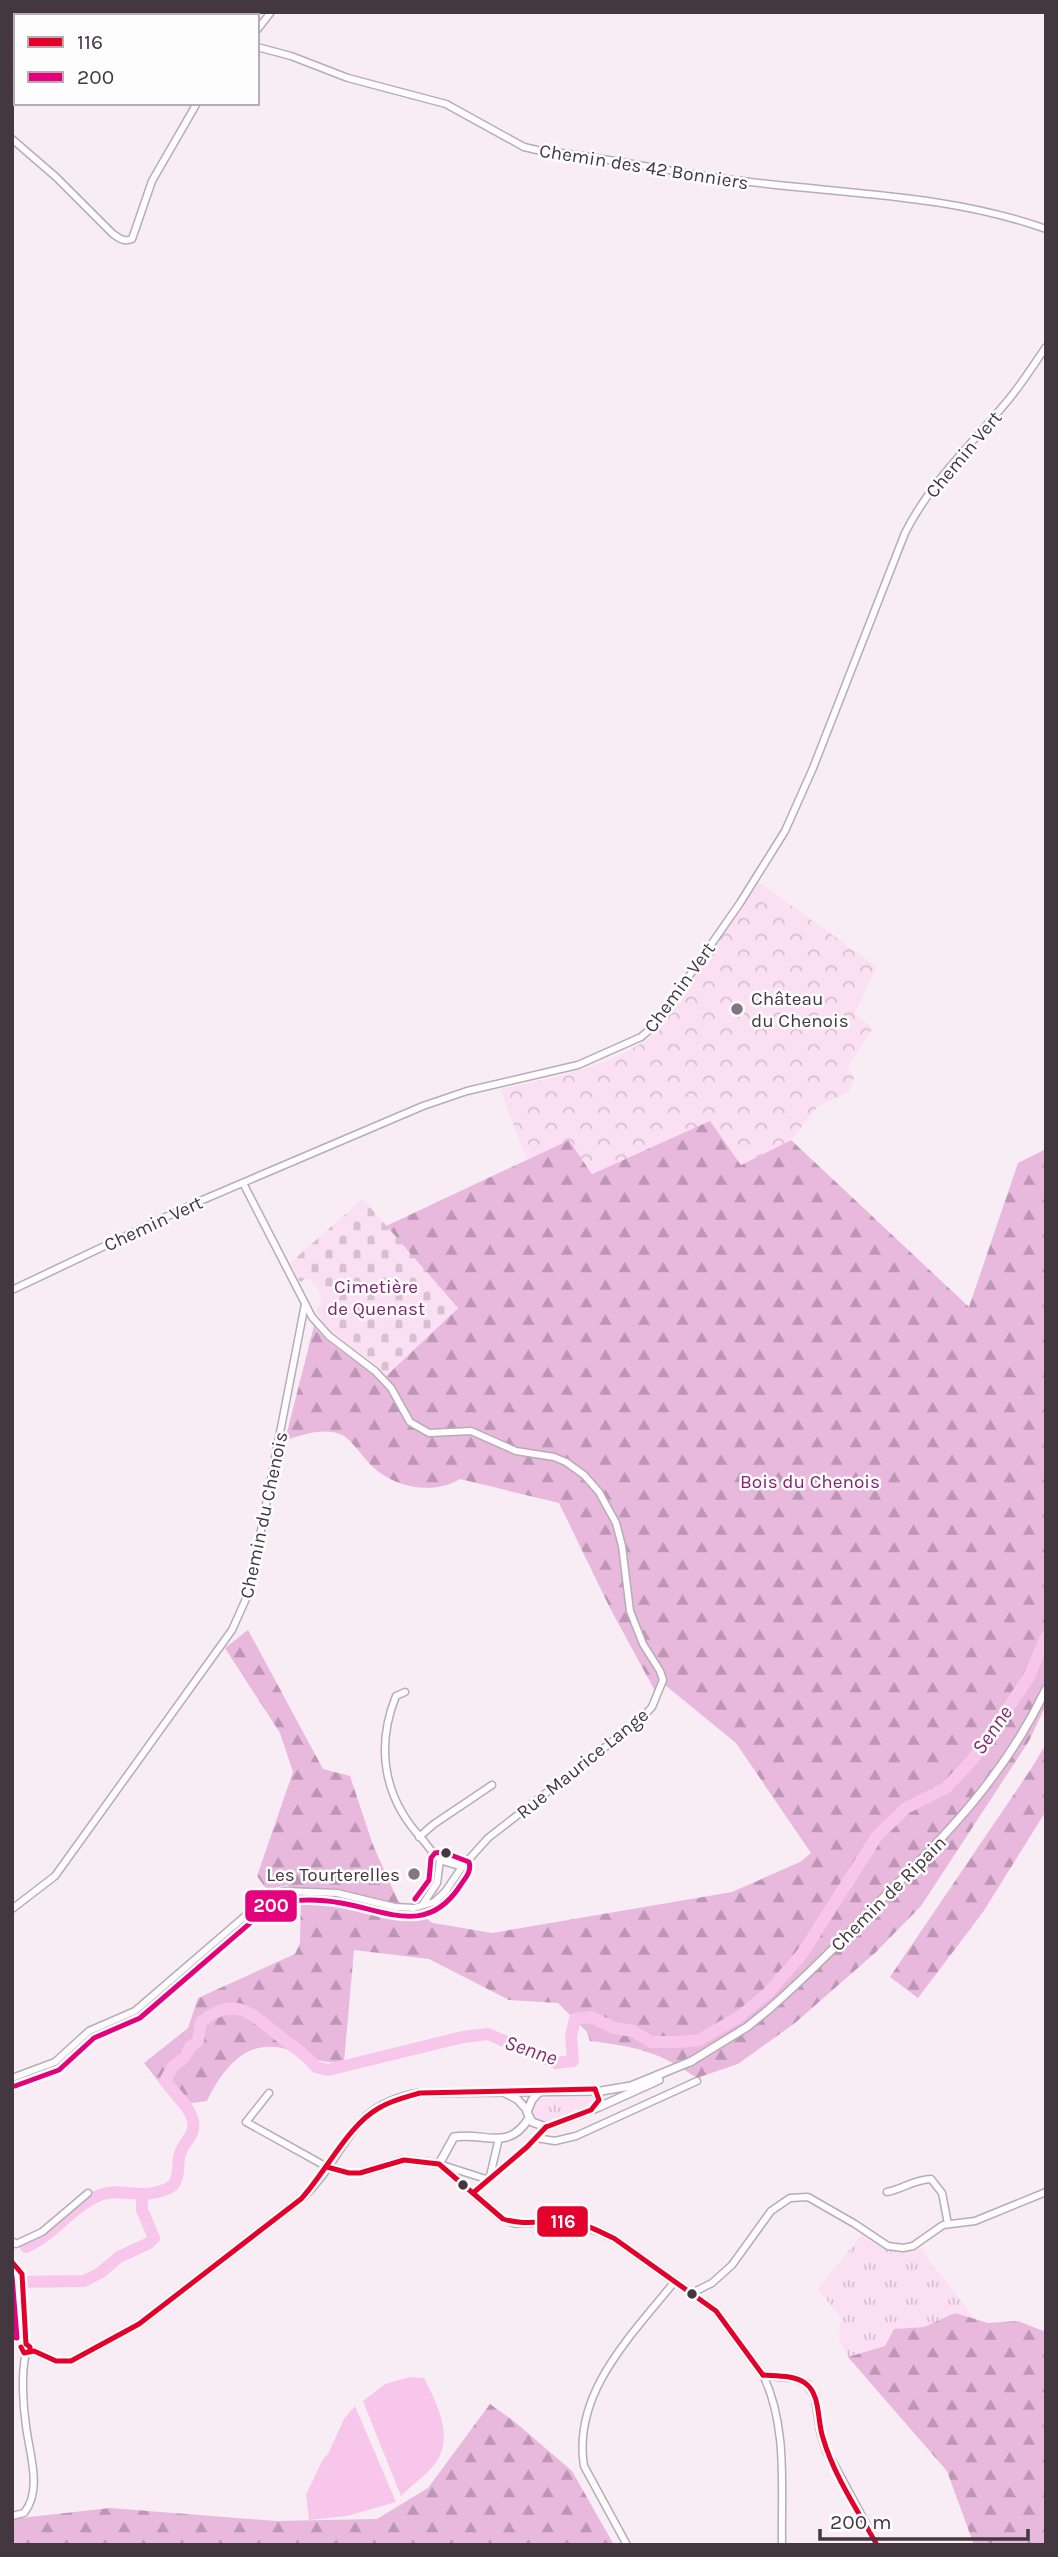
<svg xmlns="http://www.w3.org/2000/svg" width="1058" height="2557" viewBox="0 0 1058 2557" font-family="Karla,sans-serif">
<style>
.grass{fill:url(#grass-tufts)}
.forest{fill:url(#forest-firs)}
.cemetery{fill:url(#cemetery-stones)}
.park{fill:url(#park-crowns)}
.water{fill:#f7c6ea}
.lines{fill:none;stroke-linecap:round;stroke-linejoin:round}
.river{stroke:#f7c6ea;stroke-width:12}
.minor-casing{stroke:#b7adb4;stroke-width:9}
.tertiary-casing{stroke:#b7adb4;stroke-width:10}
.minor{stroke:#fefcfe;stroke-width:6}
.tertiary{stroke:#fefcfe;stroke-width:7}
.bus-1-casing{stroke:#fdfdfd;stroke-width:10}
.bus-2-casing{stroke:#fdfdfd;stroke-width:10}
.bus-1{stroke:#e4002b;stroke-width:5}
.bus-2{stroke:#e5007d;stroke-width:5}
.poi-dot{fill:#82777f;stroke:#fdfdfd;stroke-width:2.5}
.bus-dot{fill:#433740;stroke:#fdfdfd;stroke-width:2.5}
.labels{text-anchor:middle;stroke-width:5;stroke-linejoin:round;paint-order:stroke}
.street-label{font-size:19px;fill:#433740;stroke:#fdfdfd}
.poi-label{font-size:19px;fill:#433740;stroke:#fdfdfd;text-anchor:start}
.park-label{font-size:19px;fill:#822571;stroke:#fdfdfd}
.water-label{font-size:21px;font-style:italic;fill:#862975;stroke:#fdfdfd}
.line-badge{stroke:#fdfdfd;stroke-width:2.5}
.badge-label{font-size:19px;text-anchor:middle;font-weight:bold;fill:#fff}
</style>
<defs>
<pattern id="grass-tufts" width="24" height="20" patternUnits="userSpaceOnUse" patternTransform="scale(1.75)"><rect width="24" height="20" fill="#fbdff3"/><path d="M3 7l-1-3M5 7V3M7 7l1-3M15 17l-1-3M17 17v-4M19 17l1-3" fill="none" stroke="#d8c0d1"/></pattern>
<pattern id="forest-firs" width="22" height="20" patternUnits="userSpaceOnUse" patternTransform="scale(1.75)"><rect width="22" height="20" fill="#e9b8dd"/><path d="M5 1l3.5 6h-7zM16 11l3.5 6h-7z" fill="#be96b5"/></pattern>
<pattern id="cemetery-stones" width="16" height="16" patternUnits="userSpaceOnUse" patternTransform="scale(1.75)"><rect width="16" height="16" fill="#fbdff3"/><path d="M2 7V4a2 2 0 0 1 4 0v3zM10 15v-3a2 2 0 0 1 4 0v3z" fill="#d8c0d1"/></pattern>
<pattern id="park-crowns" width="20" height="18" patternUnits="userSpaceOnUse" patternTransform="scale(1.75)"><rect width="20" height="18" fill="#fbdff3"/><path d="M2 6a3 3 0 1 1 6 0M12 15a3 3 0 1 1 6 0" fill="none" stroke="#d8c0d1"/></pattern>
</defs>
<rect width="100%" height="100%" fill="#f8edf5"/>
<g class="grass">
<path d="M589 2097 592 2099 588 2105 547 2122 536 2120 531 2108 534 2102 541 2098Z"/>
<path d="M863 2233C887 2251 890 2257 920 2248L975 2319 955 2313 924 2327 894 2329 885 2346 848 2357 839 2340 841 2318 818 2289Z"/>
</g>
<g class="forest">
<path d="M710 1120 741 1165 791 1140 969 1307 1018 1163 1046 1149V1705L1029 1741 921 1906 876 1952 795 2023 738 2064 697 2078C658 2051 637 2047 590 2041L587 2032 558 2003 509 2000 429 1959 354 1950 344 2062C312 2065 302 2050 275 2047 241 2043 220 2074 207 2101L177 2105 144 2063 188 2028 198 1998 295 1954 300 1943 301 1898 287 1885 267 1890 257 1876 293 1772 280 1733 225 1648 248 1630 323 1769 350 1776 373 1845 398 1901 433 1923 492 1933 732 1892 800 1862 811 1853 736 1743 665 1685 655 1691 610 1608 559 1503 460 1479C433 1496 391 1487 370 1464 362 1456 353 1442 344 1436 326 1426 303 1435 285 1440L314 1326C328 1346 361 1361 379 1381L386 1376 458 1308 386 1226 569 1140 592 1174Z"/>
<path d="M1046 1744V1811L983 1912 918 1998 890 1977 1031 1769Z"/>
<path d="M955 2313 988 2323 1018 2321 1046 2332V2545H974L947 2471 848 2357 885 2346 894 2329 924 2327Z"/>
<path d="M490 2404 515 2422 572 2471 614 2545H12V2519L110 2508 276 2521 377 2519 428 2488Z"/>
</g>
<path class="cemetery" d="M363 1199 458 1308 386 1376 369 1360 326 1329 316 1310C328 1299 318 1286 307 1278L300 1282 290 1263Z"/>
<path class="park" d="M757 881 877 967 854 1014 873 1028 848 1067 854 1077 849 1092 818 1106 791 1140 741 1165 710 1121 592 1174 569 1140 527 1160 500 1089C553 1078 608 1068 652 1036Z"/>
<g class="water">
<path d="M410 2377 424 2378C436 2402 454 2435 437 2461 428 2474 412 2485 401 2496L363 2401 385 2384Z"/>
<path d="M355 2406 396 2502 347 2516 309 2520 306 2495 322 2461 328 2454 344 2419Z"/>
</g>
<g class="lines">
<g class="river">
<path d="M26 2247C54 2235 71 2207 100 2195 117 2188 135 2197 153 2193 158 2192 169 2189 173 2185 180 2178 177 2163 180 2154 183 2142 196 2136 193 2121 190 2107 174 2093 165 2081L173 2066 184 2058 190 2047 198 2041 201 2022C236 1993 254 2016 282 2038 296 2049 305 2053 316 2067L328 2070 463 2037 488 2034 556 2063 573 2061 571 2036 575 2019 591 2017 614 2028 633 2031 651 2042H679L699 2040 739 2017 768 1993 802 1954 877 1836 906 1808 946 1788 973 1759 1029 1677 1046 1637"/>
<path d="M12 2279 16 2282 84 2281 100 2273 119 2257 149 2243 154 2238 142 2210V2195"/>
</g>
<defs>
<g id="minor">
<path d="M257 30 271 12"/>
<path d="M257 47 291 56 348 78 446 104 524 147 537 150C606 157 673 173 742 181 844 194 948 194 1046 229"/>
<path d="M12 139 56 177 113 234C120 239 124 242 132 239L152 181 197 103"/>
<path d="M12 1290 193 1204 423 1106 467 1091 578 1065 641 1037 655 1025 740 903 785 831 813 768 905 533C930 483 969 447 1004 405 1020 387 1032 367 1046 347"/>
<path d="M405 1692 396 1696C375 1748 384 1799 423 1840 428 1846 435 1857 441 1860 447 1863 455 1864 462 1867"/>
<path d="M419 1837 434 1824 492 1785"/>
<path d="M423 1904 437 1883 440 1860"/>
<path d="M12 1909 55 1876 232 1630 249 1592 305 1304"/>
<path d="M12 2078 55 2062 89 2031 135 2011 266 1898 284 1891 337 1893 395 1907 414 1908 434 1902 445 1892 462 1867 488 1838 640 1720 652 1707 663 1680 660 1671 643 1644 630 1611 622 1546 616 1523 599 1492 584 1475 566 1462 554 1457 516 1451 471 1431 429 1433 410 1422 391 1388 375 1371 329 1336 312 1317 243 1183"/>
<path d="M269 2093 246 2122 327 2167"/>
<path d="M536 2138 555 2141 576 2136 697 2081"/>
<path d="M439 2164 489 2180"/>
<path d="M489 2180 499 2138"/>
<path d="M887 2192C902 2189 916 2179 931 2179L942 2193 948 2224"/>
<path d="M473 2193 527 2147 546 2127"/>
<path d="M12 2241 16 2244 42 2232 88 2193"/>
<path d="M12 2262 22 2274 26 2344"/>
<path d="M692 2293 712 2283 732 2265 771 2211 790 2198 808 2197 855 2224 888 2246 903 2248 913 2246 943 2225 975 2221 1046 2192"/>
<path d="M763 2375C788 2427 781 2488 782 2545"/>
<path d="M12 2516 24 2513C43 2490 29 2452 26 2426 23 2406 21 2372 26 2353"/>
<path d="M627 2545 584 2466C572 2392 633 2334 675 2281"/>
</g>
<g id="tertiary">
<path d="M690 2062 747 2027 768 2010C807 1976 843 1939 879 1902 946 1836 1005 1775 1046 1689"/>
<path d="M540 2091 532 2100 527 2112 532 2122 546 2127 599 2107 659 2080"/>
<path d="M505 2093 517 2099 527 2110"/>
<path d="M592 2109 599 2100 595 2089"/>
<path d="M439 2164 454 2137C486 2132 508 2152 529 2118"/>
<path d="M327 2167 349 2173H360L404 2160 439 2164 503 2219 515 2223 571 2222 601 2232 615 2239 716 2311 763 2375 795 2378 807 2384 815 2396 821 2433 827 2452 877 2545"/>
<path d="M21 2347 24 2353 34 2351 56 2361H71L139 2324 301 2199C347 2156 346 2105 420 2093L601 2091 631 2086 692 2061"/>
</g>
</defs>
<use href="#minor" class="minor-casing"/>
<use href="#tertiary" class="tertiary-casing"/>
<use href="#minor" class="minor"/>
<use href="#tertiary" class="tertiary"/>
<defs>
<g id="bus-1">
<path d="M546 2127 591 2110 599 2100 595 2089"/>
<path d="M327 2167 349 2173H360L404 2160 439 2164 503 2219C524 2226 546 2220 569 2222 584 2223 601 2232 615 2239L716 2311 763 2375"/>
<path d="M473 2193 527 2147 546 2127"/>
<path d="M12 2262 22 2274 26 2344 30 2347V2351"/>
<path d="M21 2347 24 2353 34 2351 56 2361H71L139 2324 301 2199C326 2172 348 2125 379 2108 392 2100 406 2097 420 2093L595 2089"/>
<path d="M763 2375C776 2376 794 2375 805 2383 821 2394 817 2421 823 2438 834 2476 858 2511 877 2545"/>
</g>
<g id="bus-2">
<path d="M15 2086 59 2070 94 2038 140 2018 270 1906C293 1898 317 1899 341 1903 387 1911 427 1936 460 1886 465 1878 472 1872 469 1862L443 1852 435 1853 431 1858 429 1880 415 1899"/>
<path d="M12 2276 17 2338 13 2337"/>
</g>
</defs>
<use href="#bus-1" class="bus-1-casing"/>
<use href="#bus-2" class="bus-2-casing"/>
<use href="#bus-1" class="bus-1"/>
<use href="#bus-2" class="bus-2"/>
</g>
<g class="poi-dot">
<circle cx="737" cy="1009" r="7"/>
<circle cx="414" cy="1874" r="7"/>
</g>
<g class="bus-dot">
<circle cx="446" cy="1853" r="6"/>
<circle cx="463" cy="2185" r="6"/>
<circle cx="692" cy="2294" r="6"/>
</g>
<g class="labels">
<g class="street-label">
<text transform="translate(644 166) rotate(9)" y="7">Chemin des 42 Bonniers</text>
<text transform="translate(963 454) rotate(-50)" y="7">Chemin Vert</text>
<text transform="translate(679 987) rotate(-54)" y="7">Chemin Vert</text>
<text transform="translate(153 1223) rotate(-25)" y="7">Chemin Vert</text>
<text transform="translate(263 1515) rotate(-78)" y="7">Chemin du Chenois</text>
<text transform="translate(582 1763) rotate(-39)" y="7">Rue Maurice Lange</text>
<text transform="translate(888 1893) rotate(-45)" y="7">Chemin de Ripain</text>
</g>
<g class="poi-label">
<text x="751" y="1005">Château<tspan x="751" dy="22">du Chenois</tspan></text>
<text x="400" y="1881" text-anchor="end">Les Tourterelles</text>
</g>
<g class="park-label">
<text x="376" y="1293">Cimetière<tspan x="376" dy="22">de Quenast</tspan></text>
<text x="810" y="1488">Bois du Chenois</text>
</g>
<g class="water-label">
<text transform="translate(992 1730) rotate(-55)" y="7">Senne</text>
<text transform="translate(531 2050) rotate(19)" y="7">Senne</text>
</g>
</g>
<g class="line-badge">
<rect x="244" y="1889" width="54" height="34" rx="7" fill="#e5007d"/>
<rect x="536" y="2205" width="53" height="33" rx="7" fill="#e4002b"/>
</g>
<g class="badge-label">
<text x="271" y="1912">200</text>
<text x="563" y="2228">116</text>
</g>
<rect width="1058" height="2557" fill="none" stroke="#433740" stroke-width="28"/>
<rect x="14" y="14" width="245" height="91" fill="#fdfdfd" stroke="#b3aeb1" stroke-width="2"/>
<rect x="28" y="37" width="35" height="10" fill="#e4002b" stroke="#b3aeb1" stroke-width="2"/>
<text x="77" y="49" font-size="21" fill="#433740">116</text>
<rect x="28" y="72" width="35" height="10" fill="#e5007d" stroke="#b3aeb1" stroke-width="2"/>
<text x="77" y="84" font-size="21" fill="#433740">200</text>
<path d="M820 2529v10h208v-10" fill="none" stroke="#433740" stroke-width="3.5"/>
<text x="830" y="2529" font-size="21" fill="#433740" stroke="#fdfdfd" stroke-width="5" paint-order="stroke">200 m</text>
</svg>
